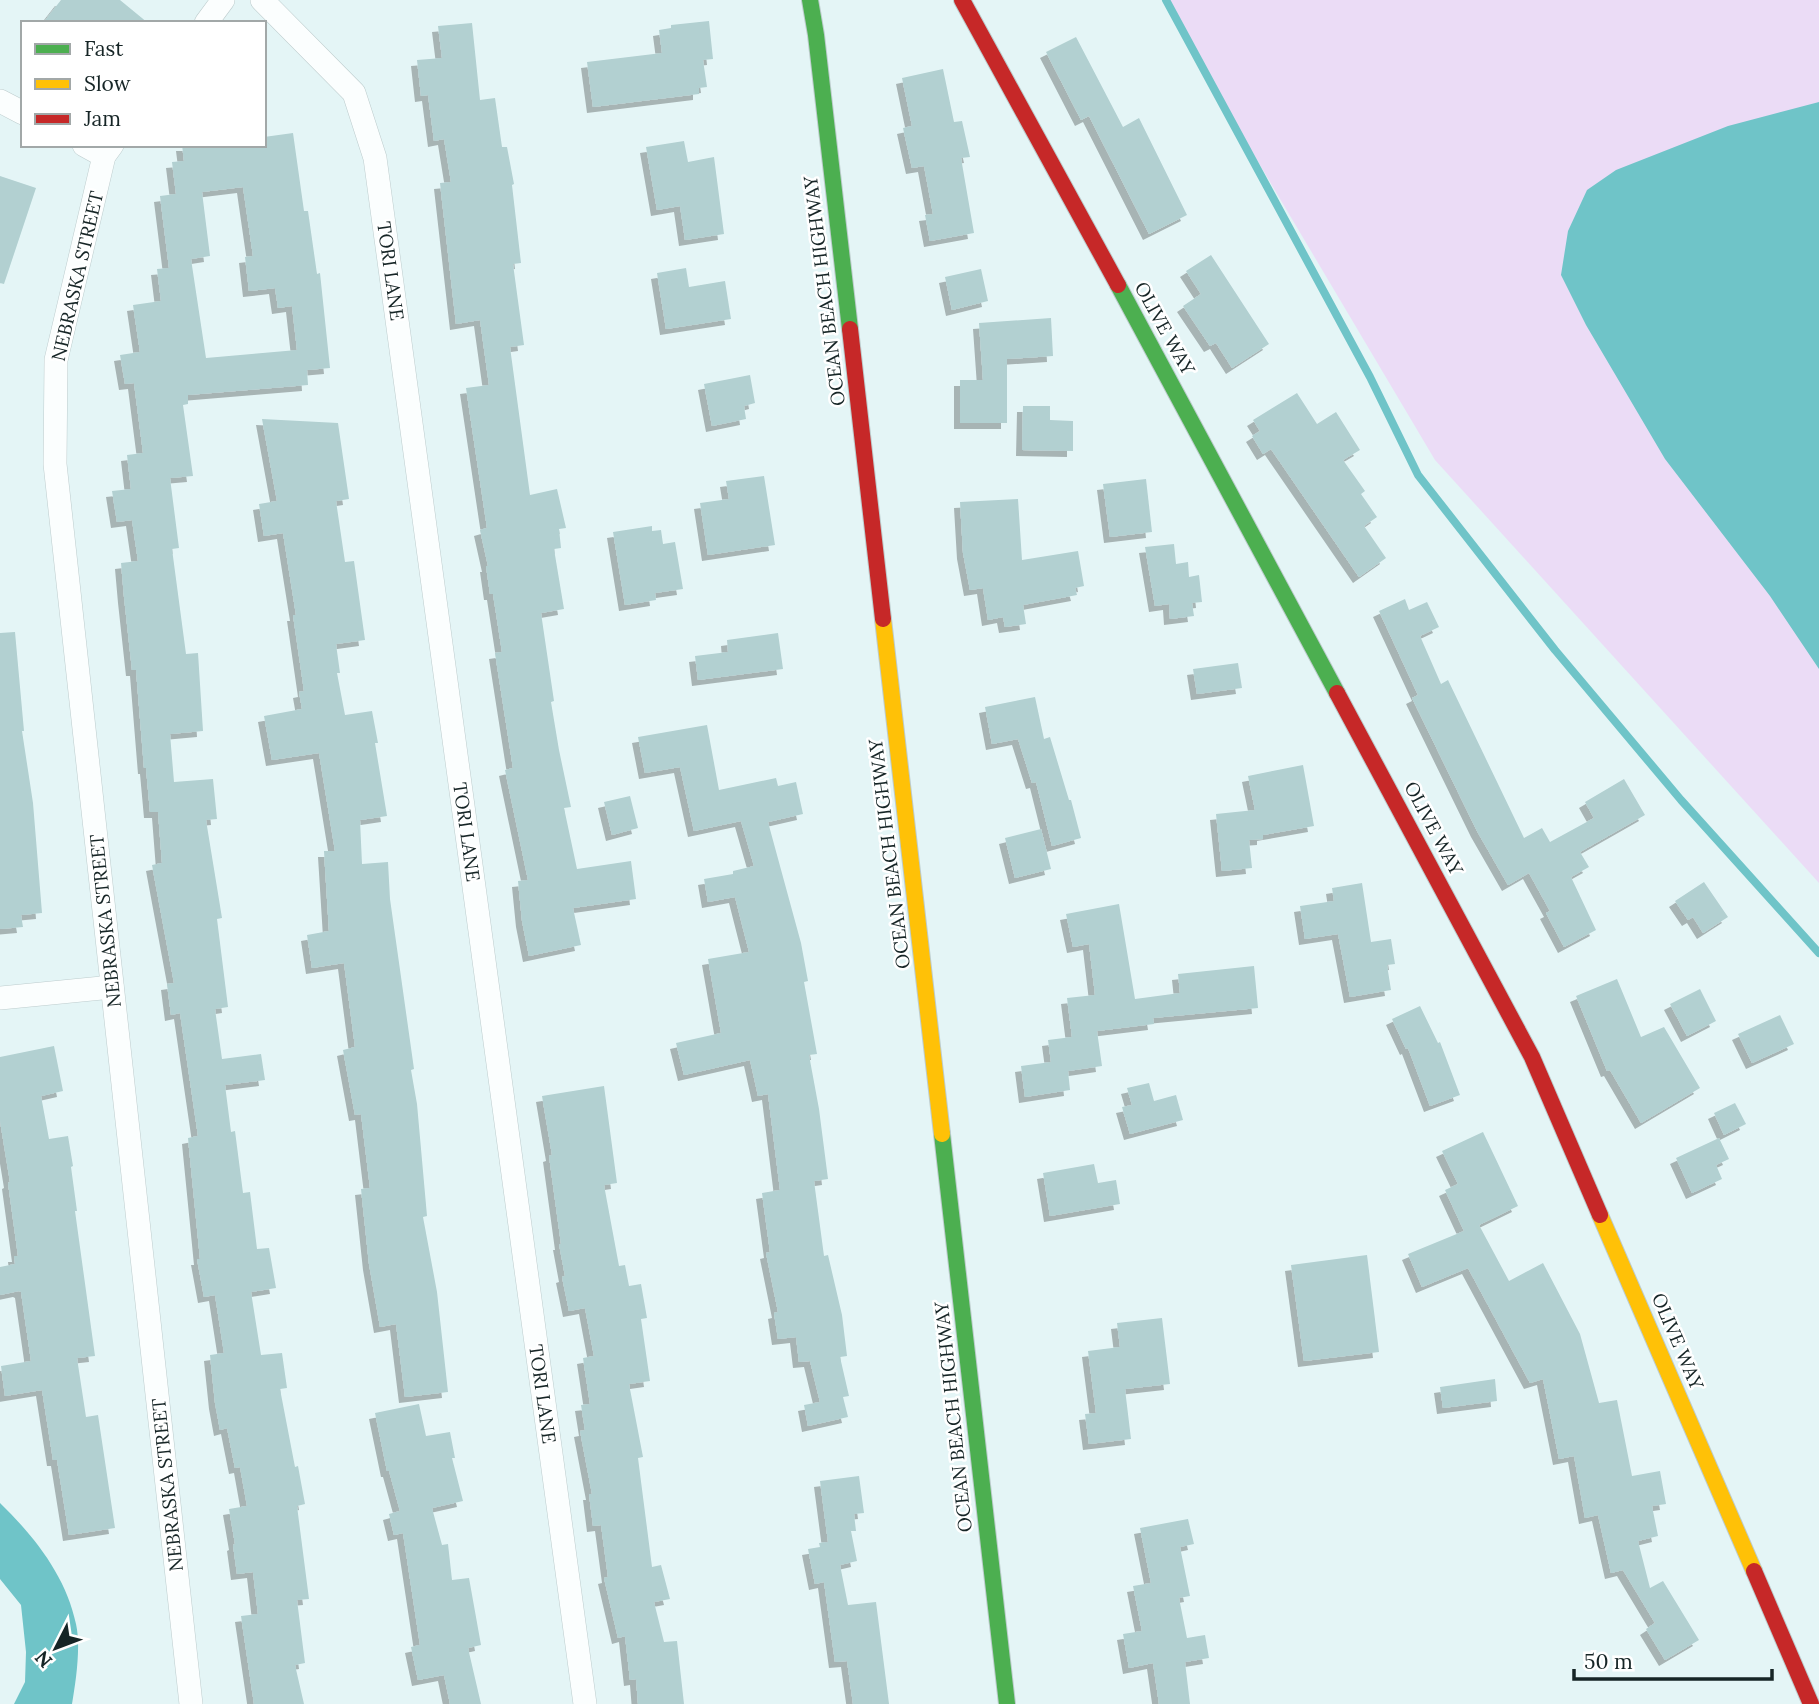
<svg xmlns="http://www.w3.org/2000/svg" width="1819" height="1704" viewBox="0 0 1819 1704" font-family="Lora,serif">
<style>
.green{fill:#ebdcf6}
.water{fill:#6fc4c8}
.lines{fill:none;stroke-linecap:round;stroke-linejoin:round}
.stream{stroke:#6fc4c8;stroke-width:8}
.building{fill:#b2d0d1;fill-rule:evenodd;filter:url(#shadow)}
.street-casing{stroke:#bdcccd;stroke-width:24}
.fast-casing{stroke:#bdcccd;stroke-width:18}
.slow-casing{stroke:#bdcccd;stroke-width:18}
.jam-casing{stroke:#bdcccd;stroke-width:18}
.street{stroke:#fbfefe;stroke-width:23}
.fast{stroke:#4caf50;stroke-width:16}
.slow{stroke:#ffc107;stroke-width:16}
.jam{stroke:#c62828;stroke-width:16}
.labels{text-anchor:middle;stroke-width:5;stroke-linejoin:round;paint-order:stroke}
.street-label{font-size:19px;fill:#162526;stroke:#fff}
</style>
<defs>
<filter id="shadow"><feDropShadow dx="-6" dy="6" stdDeviation="0" flood-color="#0004"/></filter>
</defs>
<rect width="100%" height="100%" fill="#e4f5f6"/>
<path class="green" d="M1162 0H1819V883L1435 460Z"/>
<g class="water">
<path d="M1819 102V669L1770 596 1665 459 1586 325 1561 275 1568 231 1587 190 1616 170 1728 126Z"/>
<path d="M0 1503C34 1536 66 1576 76 1624 81 1646 76 1681 72 1704H14L25 1682 26 1652 21 1605 0 1579Z"/>
</g>
<g class="lines">
<path class="stream" d="M1166 0 1370 377 1418 475 1555 650 1681 800 1819 953"/>
</g>
<g class="building">
<path d="M61 0H120L148 23H43Z"/>
<path d="M709 21 713 59 703 60 707 87 699 88V94L593 107 587 62 662 53 659 30 671 28V25Z"/>
<path d="M472 23 480 100 495 98 502 147H507L514 184 512 185 521 263 513 264 524 345 510 347 530 495 557 489 566 528 559 529 561 548 554 549 564 609 541 613 554 701 551 702 559 750 571 807 564 808 577 869 631 861 636 899 573 908 581 945 529 956 522 921 518 881 528 880 505 770 513 768 495 653 502 652 493 594H490L486 566H488L480 530 487 528 466 388 489 385 480 320 456 324 440 183 451 182 444 139 434 141 428 95 421 96 417 60 442 58 438 26Z"/>
<path d="M1076 37 1123 127 1139 118 1187 215 1149 234 1089 116 1081 120 1046 52Z"/>
<path d="M943 69 954 122 962 121 970 157 961 158 974 233 930 241 925 215 933 214 924 166 912 168 903 128 912 126 902 78Z"/>
<path d="M293 133 304 211H308L317 274 320 273 330 368 307 370 308 385 188 395V404L183 405 193 476 170 478 179 548 172 549 186 654 198 653 203 731 170 734 174 782 213 779 217 819 206 820 222 918 217 919 228 1007 215 1009 222 1059 261 1054 265 1080 225 1085 231 1132 235 1131 243 1193 250 1192 257 1249 269 1248 276 1288 251 1292 261 1355 282 1353 287 1388 280 1389 295 1467 298 1466 305 1504 297 1506 309 1599 297 1600 305 1663 295 1665 304 1704H254L241 1616 258 1614 253 1572 237 1574 233 1545 235 1544 229 1509 247 1506 240 1467 235 1468 227 1428 220 1430 215 1403 210 1355 224 1353 215 1295 204 1297 197 1259H200L188 1138 198 1136 180 1013 171 1015 167 984 174 983 152 865 162 863 158 812H150L146 768H144L136 670H132L124 597 121 563 138 561 132 520 117 522 112 491 131 489 127 455 143 453 134 383 125 384 120 355 140 352 133 305 161 301 157 269 169 268 160 196 176 194 172 162 184 161 182 145H264V137ZM243 187 253 256 245 257 249 291 275 288 278 308 292 306 297 350 206 358 191 259 210 256 202 192Z"/>
<path d="M684 141 688 162 714 157 724 234 685 240 680 206 657 210 646 147Z"/>
<path d="M0 176 36 188 4 284 0 283Z"/>
<path d="M1211 255 1269 344 1232 368 1216 343 1210 346 1183 306 1201 294 1186 271Z"/>
<path d="M686 268 689 287 725 281 731 319 666 329 657 273Z"/>
<path d="M981 269 988 301 952 310 945 277Z"/>
<path d="M1051 318 1053 356 1007 359V423H960V380H983L979 323Z"/>
<path d="M750 375 755 403 744 406 746 419 712 426 704 384Z"/>
<path d="M1297 393 1317 424 1336 412 1360 450 1343 460 1365 491 1361 494 1377 517 1364 526 1386 558 1359 577 1271 449 1263 454 1252 436 1260 431 1253 420Z"/>
<path d="M1023 406H1050V420L1073 421V451L1022 450Z"/>
<path d="M262 419 338 423 349 499 336 501 345 562 354 561 365 640 336 644 340 673H337L345 715 372 711 378 743H375L387 816 360 820 362 864 388 862 390 899 414 1069 411 1070 417 1104 427 1216 423 1217 437 1292 448 1392 405 1397 396 1324 380 1327 369 1264 361 1189 370 1188 361 1114 355 1115 343 1050 355 1047 344 963 312 968 307 935 329 931 324 851H335L319 753 272 760 264 716 302 709 299 692 304 691 293 615H296L283 533 264 536 259 504 277 501Z"/>
<path d="M764 476 775 545 708 555 700 503 729 499 726 481Z"/>
<path d="M1146 479 1152 532 1110 537 1103 484Z"/>
<path d="M1018 499 1022 560 1078 551 1084 586 1075 588 1077 595 1023 605 1026 624 1005 627 1003 617 988 620 983 588 970 590 963 553 960 502Z"/>
<path d="M652 526V531L661 530 663 544 675 542 683 589 655 593 656 600 625 605 613 532Z"/>
<path d="M1174 544 1176 564 1188 562 1189 577 1199 575 1202 602 1192 603 1194 616 1170 619 1169 604 1155 606 1145 547Z"/>
<path d="M1405 599 1409 610 1427 602 1439 627 1420 636 1441 684 1448 680 1524 838 1542 828 1550 842 1594 818 1585 802 1624 779 1645 815 1580 852 1589 867 1571 877 1596 930 1564 947 1546 913 1550 911 1529 873 1508 885 1477 831 1412 698 1418 695 1379 611Z"/>
<path d="M15 632 24 731H22L33 803 42 913 21 915 23 927 0 929V633Z"/>
<path d="M778 633 783 669 698 680 695 656 728 652 727 640Z"/>
<path d="M1238 663 1242 688 1197 694 1193 669Z"/>
<path d="M1035 697 1044 739 1050 737 1069 800H1071L1081 838 1052 846 1036 782 1032 783 1018 739 992 744 985 707Z"/>
<path d="M707 725 719 790 776 778 778 786 796 782 803 814 768 822 801 943 808 981 804 982 817 1054 809 1055 819 1109 828 1179 814 1181 824 1256 828 1255 842 1315 847 1356 840 1357 849 1396 843 1397 848 1417 808 1426 804 1405 820 1402 810 1361 799 1362 796 1337 778 1339 774 1313 778 1312 766 1253 770 1252 762 1193 780 1190 768 1094 758 1096 750 1060 684 1075 676 1043 721 1033 708 959 749 952 735 897 708 902 704 879 733 874V871L754 866 741 821 694 831 680 767 645 773 638 737Z"/>
<path d="M1303 765 1314 826 1263 835V839L1249 840 1252 868 1222 871 1216 814 1255 810 1248 776Z"/>
<path d="M630 796 638 828 612 835 604 802Z"/>
<path d="M1041 829 1051 869 1015 878 1005 838Z"/>
<path d="M1704 882 1728 917 1703 933 1693 917 1688 920 1675 901Z"/>
<path d="M1362 883 1371 942 1391 939 1395 964 1387 965 1391 990 1350 997 1338 934 1305 939 1300 906 1334 901 1332 888Z"/>
<path d="M1119 904 1135 999 1180 993 1178 974 1254 966 1258 1008 1153 1018 1154 1024 1097 1031 1102 1066 1068 1071 1070 1090 1025 1097 1021 1066 1051 1062 1048 1040 1072 1037 1067 998 1095 995 1089 944 1073 947 1066 914Z"/>
<path d="M1617 979 1641 1037 1664 1027 1700 1088 1641 1123 1610 1070 1607 1071 1576 996Z"/>
<path d="M1700 989 1716 1021 1687 1036 1670 1004Z"/>
<path d="M1420 1006 1438 1043 1440 1042 1460 1095 1430 1106 1408 1048 1406 1049 1392 1019Z"/>
<path d="M1780 1015 1794 1044 1752 1063 1738 1034Z"/>
<path d="M54 1046 63 1091 41 1096 49 1139 68 1136 73 1166 71 1167 77 1211H75L95 1356 77 1358 86 1417 98 1415 115 1528 69 1535 57 1460H53L42 1390 5 1396 1 1366 31 1361 21 1292 19 1291 0 1295V1267L15 1264 14 1256H18L8 1183 10 1182 0 1121V1057Z"/>
<path d="M1149 1083 1154 1101 1176 1095 1183 1120 1130 1134 1122 1107 1132 1105 1127 1088Z"/>
<path d="M604 1086 617 1183 604 1185 619 1266 625 1265 629 1286 641 1284 647 1318 641 1319 650 1381 629 1384 643 1457 638 1458 652 1567 661 1565 670 1599 654 1602 664 1642 677 1641 684 1704H638L636 1679 630 1680 625 1636 618 1638 604 1578 608 1577 601 1525 593 1526 589 1494H592L580 1431 585 1430 581 1405 590 1404 583 1358 594 1356 585 1308 569 1311 562 1277 565 1276 559 1244H561L549 1156 552 1155 542 1096Z"/>
<path d="M1735 1103 1746 1124 1724 1135 1714 1113Z"/>
<path d="M1483 1132 1518 1206 1479 1225 1509 1281 1543 1263 1580 1334 1599 1403 1617 1400 1632 1476 1660 1471 1666 1504 1652 1506 1658 1536 1638 1541 1650 1588 1663 1581 1699 1640 1665 1660 1646 1629 1655 1623 1623 1570 1611 1573 1598 1515 1585 1518 1574 1456 1559 1459 1543 1379 1530 1383 1468 1268 1422 1287 1408 1254 1464 1231 1445 1190 1458 1184 1442 1151Z"/>
<path d="M1719 1138 1729 1159 1716 1165 1722 1179 1692 1193 1676 1158Z"/>
<path d="M1094 1164 1098 1183 1116 1180 1120 1204 1050 1216 1043 1173Z"/>
<path d="M1367 1255 1379 1352 1304 1361 1291 1265Z"/>
<path d="M1162 1318 1170 1384 1125 1389 1131 1439 1089 1444 1085 1414 1096 1413 1088 1351 1120 1347 1117 1323Z"/>
<path d="M1495 1379 1497 1401 1443 1408 1440 1387Z"/>
<path d="M419 1404 426 1436 450 1432 455 1458H452L463 1501 432 1508 442 1545 448 1544 452 1580 469 1578 481 1645 468 1648 481 1704H450L444 1675 418 1680 411 1647 420 1645 403 1533 394 1535 389 1514 400 1511 389 1471H387L375 1413Z"/>
<path d="M859 1476 864 1513 854 1514 856 1531H851L857 1561 840 1565 848 1605 876 1602 889 1704H853L847 1661 835 1662 824 1582 815 1584 808 1549 820 1547 819 1543 828 1542 820 1481Z"/>
<path d="M1188 1519 1194 1544 1180 1547 1190 1596 1179 1598 1187 1638 1205 1635 1209 1658 1185 1662 1190 1704H1159L1153 1663 1129 1668 1123 1634 1142 1631 1133 1586 1151 1583 1140 1528Z"/>
</g>
<g class="lines">
<defs>
<g id="street">
<path d="M262 0 354 93 375 158 585 1704"/>
<path d="M206 23 223 0"/>
<path d="M0 101 23 113"/>
<path d="M84 145 104 156"/>
<path d="M112 145 104 156 56 360 55 464 191 1704"/>
<path d="M0 998 112 987"/>
</g>
<g id="fast">
<path d="M810 0 816 35 850 329"/>
<path d="M1118 285 1337 693"/>
<path d="M942 1134 1007 1704"/>
</g>
<g id="slow">
<path d="M883 619 942 1134"/>
<path d="M1600 1215 1754 1571"/>
</g>
<g id="jam">
<path d="M962 0 1118 285"/>
<path d="M850 329 883 619"/>
<path d="M1337 693 1532 1057 1600 1215"/>
<path d="M1754 1571 1811 1704"/>
</g>
</defs>
<use href="#street" class="street-casing"/>
<use href="#fast" class="fast-casing"/>
<use href="#slow" class="slow-casing"/>
<use href="#jam" class="jam-casing"/>
<use href="#street" class="street"/>
<use href="#fast" class="fast"/>
<use href="#slow" class="slow"/>
<use href="#jam" class="jam"/>
</g>
<g class="labels">
<g class="street-label">
<text transform="translate(391 271) rotate(82)" y="7">TORI LANE</text>
<text transform="translate(77 276) rotate(-77)" y="7">NEBRASKA STREET</text>
<text transform="translate(824 291) rotate(-97)" y="7">OCEAN BEACH HIGHWAY</text>
<text transform="translate(1165 328) rotate(61)" y="7">OLIVE WAY</text>
<text transform="translate(1434 828) rotate(62)" y="7">OLIVE WAY</text>
<text transform="translate(467 832) rotate(82)" y="7">TORI LANE</text>
<text transform="translate(889 854) rotate(-97)" y="7">OCEAN BEACH HIGHWAY</text>
<text transform="translate(105 921) rotate(-96)" y="7">NEBRASKA STREET</text>
<text transform="translate(1678 1341) rotate(67)" y="7">OLIVE WAY</text>
<text transform="translate(543 1394) rotate(82)" y="7">TORI LANE</text>
<text transform="translate(953 1417) rotate(-96)" y="7">OCEAN BEACH HIGHWAY</text>
<text transform="translate(167 1485) rotate(-96)" y="7">NEBRASKA STREET</text>
</g>
</g>
<rect x="21" y="21" width="245" height="126" fill="#ffffff" stroke="#a2a8a8" stroke-width="2"/>
<rect x="35" y="44" width="35" height="10" fill="#4caf50" stroke="#a2a8a8" stroke-width="2"/>
<text x="84" y="56" font-size="21" fill="#162526">Fast</text>
<rect x="35" y="79" width="35" height="10" fill="#ffc107" stroke="#a2a8a8" stroke-width="2"/>
<text x="84" y="91" font-size="21" fill="#162526">Slow</text>
<rect x="35" y="114" width="35" height="10" fill="#c62828" stroke="#a2a8a8" stroke-width="2"/>
<text x="84" y="126" font-size="21" fill="#162526">Jam</text>
<g transform="translate(56 1648) rotate(228)" stroke="#ffffff" stroke-width="5" paint-order="stroke">
<path d="M0-5L12 26L0 18L-12 26Z" fill="#162526"/>
<text y="-10" font-size="19" font-weight="bold" text-anchor="middle" fill="#162526">N</text>
</g>
<path d="M1574 1669v10h198v-10" fill="none" stroke="#162526" stroke-width="3.5"/>
<text x="1584" y="1669" font-size="21" fill="#162526" stroke="#ffffff" stroke-width="5" paint-order="stroke">50 m</text>
</svg>
